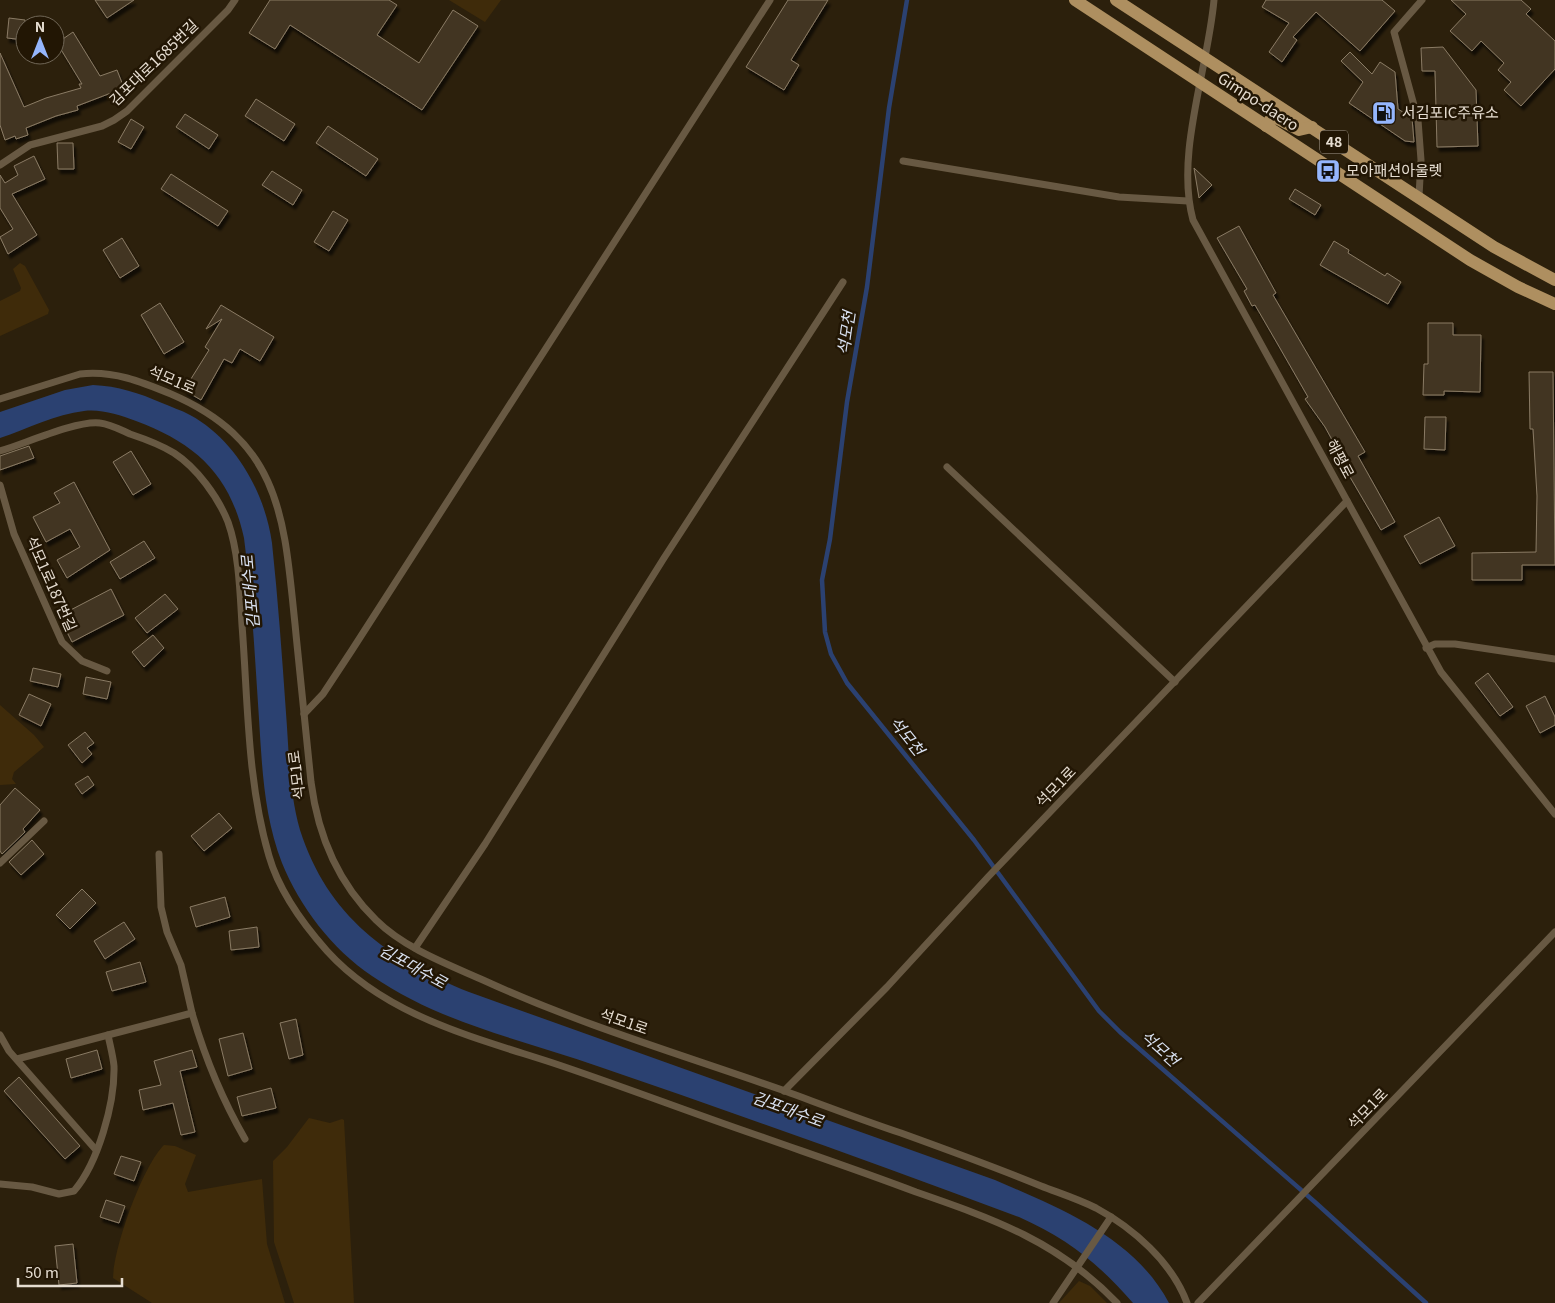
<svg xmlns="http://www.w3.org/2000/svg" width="1555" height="1303" viewBox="0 0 1555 1303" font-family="Georgia,'Noto Sans KR',serif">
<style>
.green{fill:#3f2b0a}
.water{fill:#2b4171}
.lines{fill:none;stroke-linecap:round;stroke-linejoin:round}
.stream{stroke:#2b4171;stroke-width:4.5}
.building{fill:#433622;stroke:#8a7b65;filter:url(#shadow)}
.service{stroke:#685943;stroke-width:7}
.primary{stroke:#ae8f60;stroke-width:12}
.labels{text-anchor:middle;stroke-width:5;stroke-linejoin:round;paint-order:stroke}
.shield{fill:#221604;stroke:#aba194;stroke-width:1}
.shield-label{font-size:14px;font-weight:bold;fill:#e6ddd1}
.street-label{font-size:15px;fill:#e6ddd1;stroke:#221604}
.poi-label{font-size:15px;fill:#e6ddd1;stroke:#221604;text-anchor:start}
.water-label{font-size:16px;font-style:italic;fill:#dae2f2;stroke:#221604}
</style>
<defs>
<filter id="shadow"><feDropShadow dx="2.5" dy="4.5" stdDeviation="1" flood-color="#0009"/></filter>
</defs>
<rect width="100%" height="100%" fill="#2c200c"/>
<g class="green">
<path d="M449 0H501L485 22Z"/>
<path d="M20 263 25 266 49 310 48 314 0 336V301L20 291 21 288 13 269Z"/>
<path d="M0 705 34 735 44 747 14 772 12 779 16 784 0 785Z"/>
<path d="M309 1118 330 1123 342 1119 344 1120 354 1303H294L274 1242 273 1161 287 1147Z"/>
<path d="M164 1145 175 1146 196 1155 185 1184 188 1192 262 1179 267 1244 285 1303H152L113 1278C114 1247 142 1167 164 1145Z"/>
<path d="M1079 1281 1090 1286 1107 1303H1059Z"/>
</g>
<path class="water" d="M93 385C118 386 139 393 162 403 171 407 181 410 190 415 236 440 265 493 272 543 278 599 282 656 286 713 289 751 289 792 300 830 328 917 388 959 469 992L995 1180C1060 1208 1134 1237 1169 1303H1133C1098 1263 1068 1239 1019 1217 880 1165 740 1115 600 1067 523 1040 440 1023 372 976 332 949 300 907 282 863 264 817 262 767 259 719 255 659 252 598 244 538 230 474 195 443 136 421 119 415 102 409 84 411 56 414 27 429 0 438V412L65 390Z"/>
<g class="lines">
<path class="stream" d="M907 0 889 108 867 287 847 402 830 539 822 580 825 632 831 654 847 683 974 840 1099 1011 1120 1032 1316 1203 1426 1303"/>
</g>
<g class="building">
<path d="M95 0H134L107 18Z"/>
<path d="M270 0H389L397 5 377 35 419 63 453 10 478 26 422 110 290 25 275 49 249 33Z"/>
<path d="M788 0H828L791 60 799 65 784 90 746 67Z"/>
<path d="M1266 0H1382L1395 11 1360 51 1316 12 1293 37 1297 40 1282 62 1269 52 1289 23 1262 7Z"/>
<path d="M1451 0H1521L1531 9 1526 14 1555 41V69L1521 106 1504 90 1511 82 1498 70 1504 63 1481 41 1472 51 1450 31 1466 14Z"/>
<path d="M9 18 25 20V40L7 38Z"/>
<path d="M73 32 100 76 117 70 124 88 77 106 78 110 56 116 26 128 28 135 16 139 15 136 5 140 0 125V53L24 107 46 98 81 88 79 84H82L57 43Z"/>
<path d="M1443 47 1476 90 1478 146 1437 147 1435 71H1422L1421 48Z"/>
<path d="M1350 52 1372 74 1380 62 1395 72 1398 109 1412 118 1414 142 1405 141 1349 103 1363 82 1341 61Z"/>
<path d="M256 99 295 124 284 141 245 116Z"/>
<path d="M185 114 218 135 209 149 176 127Z"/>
<path d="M131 119 144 127 131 149 118 142Z"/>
<path d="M328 126 378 159 366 176 316 143Z"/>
<path d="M57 143H73L74 169H58Z"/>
<path d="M34 156 45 179 12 194 37 235 8 254 0 237 13 229 0 208V175L5 183 18 175 14 166Z"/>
<path d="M1194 168 1212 185 1199 198Z"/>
<path d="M272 171 302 190 293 205 262 185Z"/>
<path d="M171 174 228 211 218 226 161 189Z"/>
<path d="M1295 189 1321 205 1315 215 1289 199Z"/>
<path d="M333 211 348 220 329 251 314 242Z"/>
<path d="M1239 226 1276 293 1273 295 1365 452 1358 456 1395 522 1381 530 1333 448 1336 447 1325 427 1305 399 1308 397 1277 343 1255 305 1252 306 1244 291 1247 289 1217 238Z"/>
<path d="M122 238 139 266 120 278 103 250Z"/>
<path d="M1334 241 1349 250 1348 253 1385 276 1387 273 1401 282 1388 304 1320 265Z"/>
<path d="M160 303 184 342 164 354 141 315Z"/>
<path d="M221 305 274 337 260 361 240 349 232 363 224 359 201 400 184 390 209 350 205 347 222 319 206 329Z"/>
<path d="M1428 323H1453V335H1481L1480 392 1444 391V395H1423L1424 364H1428Z"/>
<path d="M1529 372H1553L1555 565H1522V580H1472V553L1536 552 1537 496 1533 429H1530Z"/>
<path d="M1425 417H1446L1445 450 1424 449Z"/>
<path d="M29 446 34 458 0 470V456Z"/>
<path d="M131 451 151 484 133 495 113 462Z"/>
<path d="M74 482 110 550 67 578 57 560 80 547 70 529 46 542 33 517 60 503 54 493Z"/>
<path d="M1439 517 1455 546 1420 564 1404 536Z"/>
<path d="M144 541 155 558 120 579 110 562Z"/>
<path d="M111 589 124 615 72 642 59 616Z"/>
<path d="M165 594 178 609 147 633 135 618Z"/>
<path d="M153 635 164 648 144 667 132 652Z"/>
<path d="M33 668 61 674 58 687 30 681Z"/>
<path d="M1488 673 1513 707 1500 716 1475 683Z"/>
<path d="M86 677 111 682 107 699 83 694Z"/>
<path d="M29 694 51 704 41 726 19 715Z"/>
<path d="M1545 696 1555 717V725L1540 733 1526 706Z"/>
<path d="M85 732 94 743 87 748 92 754 82 763 68 745Z"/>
<path d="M88 776 94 785 82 794 75 784Z"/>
<path d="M15 788 40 810 23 829 25 832 2 854 0 851V805Z"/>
<path d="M219 813 232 828 204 851 191 836Z"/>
<path d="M32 840 44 854 21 875 9 862Z"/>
<path d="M82 889 96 903 70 929 56 915Z"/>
<path d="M225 897 230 917 196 927 190 907Z"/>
<path d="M124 922 135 939 105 959 94 941Z"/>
<path d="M257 927 259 947 231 950 229 931Z"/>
<path d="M140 962 146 982 112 991 106 972Z"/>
<path d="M296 1019 303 1055 289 1059 280 1023Z"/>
<path d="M243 1033 252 1069 228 1076 219 1039Z"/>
<path d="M97 1050 102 1069 71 1078 66 1059Z"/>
<path d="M192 1050 197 1067 180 1071 195 1132 181 1135 173 1103 143 1110 139 1090 161 1085 154 1061Z"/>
<path d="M19 1077 80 1146 65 1159 4 1091Z"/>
<path d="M271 1088 276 1108 242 1116 237 1097Z"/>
<path d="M121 1156 141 1162 134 1181 114 1174Z"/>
<path d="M106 1200 125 1206 119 1223 100 1217Z"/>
<path d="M73 1244 77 1283 59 1285 55 1246Z"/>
</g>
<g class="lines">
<g class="service">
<path d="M1214 0C1208 69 1175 154 1193 220L1441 672 1555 814"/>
<path d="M903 161 1119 197 1188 201"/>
<path d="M0 165 30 145 102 126 114 120 127 111 228 10 235 0"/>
<path d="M1419 196 1421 160 1418 120 1394 32 1422 0"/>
<path d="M0 399 80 374C113 370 142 382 171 394 282 442 284 519 295 624 300 677 306 730 311 782 318 836 337 882 376 920 404 948 447 964 483 980 581 1025 683 1055 785 1091 823 1105 862 1120 901 1133 948 1150 995 1167 1041 1186 1059 1193 1078 1199 1096 1208 1133 1228 1172 1262 1187 1303"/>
<path d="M0 451C24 444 77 420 100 423 110 424 121 430 130 434 145 439 161 445 174 453 197 468 218 497 228 522 239 553 240 592 242 625 248 702 247 781 269 856 279 891 303 924 327 951 386 1016 473 1037 553 1063 625 1087 694 1114 765 1138 816 1156 866 1173 916 1192 994 1219 1059 1242 1117 1303"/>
<path d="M947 467 1175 682"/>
<path d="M0 485 14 534 62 642 82 661 107 671"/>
<path d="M1426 648 1435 644H1455L1555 659"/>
<path d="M304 714 323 694 352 650 770 0"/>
<path d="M0 863 44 821"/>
<path d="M415 948 485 844 664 558 843 282"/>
<path d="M192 1013C205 1058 222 1099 245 1139"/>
<path d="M0 1035 9 1051 96 1150"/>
<path d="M17 1059 108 1035"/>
<path d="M784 1091 887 987 988 877 1347 501"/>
<path d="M0 1184 32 1187 59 1194 74 1191C98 1163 115 1103 114 1066 113 1056 110 1045 108 1035L192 1013 181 965 167 932 161 907 159 854"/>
<path d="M1053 1303 1111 1217"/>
<path d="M1198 1303 1555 932"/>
</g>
<g class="primary">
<path d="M1075 0 1470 260 1518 287 1555 304"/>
<path d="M1116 0 1494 247 1555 280"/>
<path d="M1266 126 1270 120 1276 118 1299 130 1312 127"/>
</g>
</g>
<defs>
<symbol id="fuel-square" viewBox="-11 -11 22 22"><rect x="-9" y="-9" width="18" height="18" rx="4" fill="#95b6fd" stroke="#221604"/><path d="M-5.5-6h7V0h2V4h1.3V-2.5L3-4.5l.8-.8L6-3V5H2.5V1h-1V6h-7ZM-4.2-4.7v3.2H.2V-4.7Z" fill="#111"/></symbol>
<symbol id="bus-square" viewBox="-11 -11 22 22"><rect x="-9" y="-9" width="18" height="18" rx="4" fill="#95b6fd" stroke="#221604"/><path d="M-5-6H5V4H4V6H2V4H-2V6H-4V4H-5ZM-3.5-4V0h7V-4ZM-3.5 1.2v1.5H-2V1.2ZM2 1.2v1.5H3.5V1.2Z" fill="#111"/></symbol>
</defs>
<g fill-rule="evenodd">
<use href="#fuel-square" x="1370" y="99" width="28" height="28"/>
<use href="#bus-square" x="1314" y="157" width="28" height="28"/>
</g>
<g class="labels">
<rect class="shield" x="1320" y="130.5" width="28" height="23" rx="4"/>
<g class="shield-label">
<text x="1334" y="147">48</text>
</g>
<g class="street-label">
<text transform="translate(154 63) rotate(-44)" y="5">김포대로1685번길</text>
<text transform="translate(1258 102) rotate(33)" y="5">Gimpo-daero</text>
<text transform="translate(172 380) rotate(23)" y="5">석모1로</text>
<text transform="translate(1340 459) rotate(62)" y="5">해평로</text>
<text transform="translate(51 584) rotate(66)" y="5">석모1로187번길</text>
<text transform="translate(297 775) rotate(-97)" y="5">석모1로</text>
<text transform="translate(1056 787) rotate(-46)" y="5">석모1로</text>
<text transform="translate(624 1022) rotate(19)" y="5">석모1로</text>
<text transform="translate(1368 1109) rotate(-46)" y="5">석모1로</text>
</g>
<g class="poi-label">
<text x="1402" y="118">서김포IC주유소</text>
<text x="1346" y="176">모아패션아울렛</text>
</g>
<g class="water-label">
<text transform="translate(846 333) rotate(-82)" y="6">석모천</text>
<text transform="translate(250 592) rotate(-95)" y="6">김포대수로</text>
<text transform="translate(907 736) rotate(51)" y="6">석모천</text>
<text transform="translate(413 966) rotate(29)" y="6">김포대수로</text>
<text transform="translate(1160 1048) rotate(42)" y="6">석모천</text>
<text transform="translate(788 1109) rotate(20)" y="6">김포대수로</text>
</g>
</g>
<g transform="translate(40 40)"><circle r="24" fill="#221604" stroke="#706656"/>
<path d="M0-4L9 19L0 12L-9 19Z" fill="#95b6fd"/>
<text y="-8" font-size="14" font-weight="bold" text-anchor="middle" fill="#e6ddd1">N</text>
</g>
<path d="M18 1278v8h104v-8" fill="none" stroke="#e6ddd1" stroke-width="2.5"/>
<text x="25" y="1278" font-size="15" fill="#e6ddd1" stroke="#221604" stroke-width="4" paint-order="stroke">50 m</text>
</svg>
